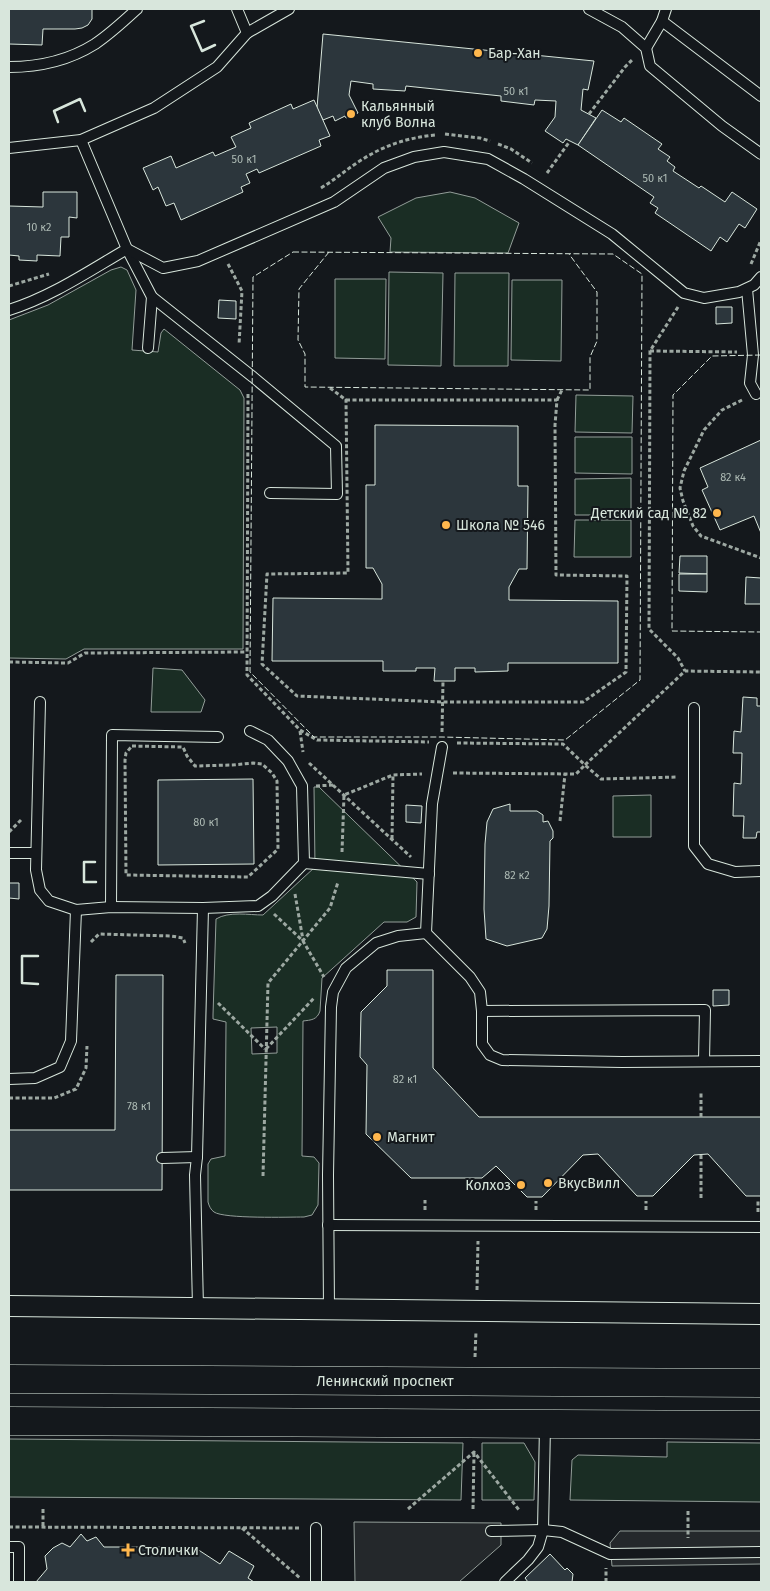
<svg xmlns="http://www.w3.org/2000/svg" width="770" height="1591" viewBox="0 0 770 1591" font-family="'Fira Sans',sans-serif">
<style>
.green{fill:#1a2d24;stroke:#939e99;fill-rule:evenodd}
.parking{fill:#24282b;stroke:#939e99}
.building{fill:#2c363c;stroke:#d8e6dc}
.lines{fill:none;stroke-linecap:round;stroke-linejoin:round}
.service-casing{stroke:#d8e6dc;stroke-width:12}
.minor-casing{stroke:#d8e6dc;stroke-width:22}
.secondary-casing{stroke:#d8e6dc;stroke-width:29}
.path{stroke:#9da8a2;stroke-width:3;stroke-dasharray:4 2.5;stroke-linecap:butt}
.service{stroke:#14181c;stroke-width:10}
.minor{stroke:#14181c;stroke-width:20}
.secondary{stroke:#14181c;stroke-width:28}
.fence{stroke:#d8e6dc;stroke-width:1;stroke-dasharray:6 2.5;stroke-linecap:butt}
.wall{stroke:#d8e6dc;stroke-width:2.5}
.poi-dot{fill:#ffb74d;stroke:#14181c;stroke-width:2}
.labels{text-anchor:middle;stroke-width:4;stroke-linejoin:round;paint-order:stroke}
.number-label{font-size:11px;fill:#adbab4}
.poi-label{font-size:14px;fill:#d8e6dc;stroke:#14181c;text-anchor:start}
.street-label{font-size:14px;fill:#d8e6dc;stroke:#14181c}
</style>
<rect width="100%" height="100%" fill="#14181c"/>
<g class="green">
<path d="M450 192 475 198 519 223 508 253 390 252 391 238 378 217 416 198Z"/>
<path d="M121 267 127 270 136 290 132 350 158 352 161 333 164 329 240 390 244 398 243 649H84L66 659 9 658V320L48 305 111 270Z"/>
<path d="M389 272 443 273 441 366 388 365Z"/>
<path d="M455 273H509L508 366H454Z"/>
<path d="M335 279H386L385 359 335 358Z"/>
<path d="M512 280H562L561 361 511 360Z"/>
<path d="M576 395 633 396 632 433 575 432Z"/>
<path d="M575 437H632V474L575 473Z"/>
<path d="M631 478V515H575V479Z"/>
<path d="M575 520H631V557H574Z"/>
<path d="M153 668 182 670 205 700 201 712H151Z"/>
<path d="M314 787H319L417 882 416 917 407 922H384L322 978 320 1011C317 1020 311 1020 303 1021L302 1156 314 1157 319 1163 318 1205 312 1215 304 1217C289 1217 224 1219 214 1212 211 1210 209 1206 208 1202V1164L211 1159 225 1156 226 1022 213 1019V1015L216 919C229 911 249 915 263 915L315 867ZM277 1027V1053L252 1054 251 1028Z"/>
<path d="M651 795V837H613V796Z"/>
<path d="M9 1439 463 1443 461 1500 9 1497Z"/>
<path d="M667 1442 761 1443V1502L570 1500 572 1460 578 1455 667 1457Z"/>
<path d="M482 1443H524L535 1462 534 1500H482Z"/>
</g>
<g class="parking">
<path d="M354 1522 501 1523V1545L459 1582H355Z"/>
<path d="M620 1531H761V1564L612 1566 610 1543Z"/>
</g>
<g class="building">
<path d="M9 9H92V19L88 25 82 28 75 29H43L42 45 9 44Z"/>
<path d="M323 34 594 61 588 90 583 89 581 110 596 118 578 145 566 139 563 143 545 131 555 117 556 101 535 100 534 105 501 101V96L406 86 405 91 373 89V84L351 81 349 95 358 113 346 118 345 116 335 121 333 116 323 120 317 108Z"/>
<path d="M314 100 330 136 319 140 321 146 259 173 257 169 246 174 250 183 241 187 243 192 181 220 174 203 166 206 158 187 153 190 143 168 171 156 176 168 213 152 215 156 236 147 231 137 251 128 249 123 291 104 293 109Z"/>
<path d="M602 110 621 122 624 118 662 144 658 149 670 157 667 161 675 167 673 171 699 188 701 186 725 202 732 192 757 209 745 228 739 224 727 242 720 237 711 251 655 213 658 208 650 203 654 197 578 145Z"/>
<path d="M43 192H77V218L69 217V237H61L60 256 37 255V261L19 260V256L9 255V206L43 207Z"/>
<path d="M219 300 236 301V319L218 318Z"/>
<path d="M716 307H732V323L716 324Z"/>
<path d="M375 425 518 426V486H528L527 569H519L509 587V600L618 601V663H508V671L475 672V668H455V681H434L435 668H416V671H383V661H272L273 598 382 599V584L373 568H366V485H375Z"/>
<path d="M761 440V533L754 516 720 530 702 490 708 487 700 468Z"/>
<path d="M680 556H707V574L679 573Z"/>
<path d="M679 574H707V592L679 591Z"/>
<path d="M746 577 761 578V604H745Z"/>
<path d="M743 697 757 698V706H761V832H757L756 838H743L744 816H733L734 783 741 784 742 753H733L734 731 741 732Z"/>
<path d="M253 779 254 864 158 865V780Z"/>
<path d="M510 804V811H537L543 815V822L548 821 553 831V838L550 841 549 906 547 929 542 938 507 946 486 939 484 909 485 844 487 822 493 809Z"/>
<path d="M406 805 422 806 421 823 406 822Z"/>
<path d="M9 883H19V899L9 898Z"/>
<path d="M387 970H433V1068L479 1117H761V1196H746L708 1154 694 1155 653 1196H637L598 1154 583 1155 542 1197H527L496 1166 482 1178H411L366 1134 367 1065 360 1057 361 1012 387 986Z"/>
<path d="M116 975H163L162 1190H9V1130H115Z"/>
<path d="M713 990H729V1005L713 1006Z"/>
<path d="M81 1534 87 1541 96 1537 104 1547H183L197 1549 220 1564 229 1551 254 1566 248 1578 254 1582H36L47 1569 45 1556 53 1548 62 1543 70 1547Z"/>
<path d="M550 1554 565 1570 567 1568 573 1574 572 1582H528L525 1578Z"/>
</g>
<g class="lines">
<defs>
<g id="service">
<path d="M237 9 247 33"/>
<path d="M589 9 622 27 646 48 650 66 722 126 761 154"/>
<path d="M662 21 761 96"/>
<path d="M646 48 662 21 666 9"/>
<path d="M9 67C40 67 68 61 95 44 110 34 124 21 137 9"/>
<path d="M81 140 127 249 152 297 253 377 336 446 337 494 270 493"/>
<path d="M9 148 81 140 154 108 217 67 247 33 289 9"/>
<path d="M747 289 753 355 750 383 756 394"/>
<path d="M9 310C51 297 89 271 127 249L163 268 198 261 334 202 384 168 414 157 444 152 488 159 524 179 612 234 684 293 704 298 739 292 754 285 761 277"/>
<path d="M148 348 152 297"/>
<path d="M40 702 36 870 40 890 49 901 76 910 111 907 203 908 258 906 272 896 304 863 302 786 288 761 268 740 250 731"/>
<path d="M694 708V846L708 864 735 872 761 871"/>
<path d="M9 853H36"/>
<path d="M304 863 429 874"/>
<path d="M111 907 112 735 218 737"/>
<path d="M426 933 470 977 480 992 482 1011V1044L490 1055 502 1060 622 1062 761 1061"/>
<path d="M482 1011 705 1010 704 1061"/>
<path d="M9 1079 35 1078 60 1067 71 1041 76 910"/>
<path d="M162 1158 197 1157"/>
<path d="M328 1225 761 1227"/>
<path d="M198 1308 195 1175 197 1157 203 908"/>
<path d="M329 1309 328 1175 331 1007 333 992 346 968 376 943 398 936 426 933 432 804 442 747"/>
<path d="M316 1528V1582"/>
<path d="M491 1531 543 1530 562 1532 610 1554 761 1552"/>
<path d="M9 1547H19V1582"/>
<path d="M505 1582 528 1560 538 1547 543 1530 545 1425"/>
</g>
<path id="minor" d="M9 1306 761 1314"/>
<g id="secondary">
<path d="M9 1379 761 1383"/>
<path d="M9 1421 761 1425"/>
</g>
</defs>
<use href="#service" class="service-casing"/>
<use href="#minor" class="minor-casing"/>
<use href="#secondary" class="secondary-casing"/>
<g class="path">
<path d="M589 114 625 67 632 60"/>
<path d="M445 134 480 138 490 141"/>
<path d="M498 144 511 149 532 163"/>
<path d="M547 173 570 141"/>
<path d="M321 188C336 179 348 168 363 159 385 145 410 137 436 135"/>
<path d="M228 264 242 291 239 345"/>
<path d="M751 264 761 240"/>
<path d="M9 286 49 274"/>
<path d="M678 307 650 351 649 629 678 658 685 671"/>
<path d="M650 351 737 352"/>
<path d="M330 388 346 400"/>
<path d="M248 394 247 675 300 730 317 740 429 742"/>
<path d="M346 400H557L555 425 556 575 627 576 626 672 583 702H443L297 696 262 664 267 574 348 573Z"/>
<path d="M557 400 562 390"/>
<path d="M742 400 722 410 704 430 684 471 680 488 683 501 693 526 701 536 761 558"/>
<path d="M9 662 68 663 85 653 246 652"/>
<path d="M300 731 303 752"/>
<path d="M442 732 443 681"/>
<path d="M457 743 563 744 585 765 685 671 761 672"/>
<path d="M132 746 183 747 187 756 195 766 232 765 253 763 262 764 272 773 277 781 278 849 248 877 126 875 125 760 126 753Z"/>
<path d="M309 763 411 857"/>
<path d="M453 773 576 774 585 765 601 779 678 777"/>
<path d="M316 786 333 785"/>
<path d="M560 821 565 774"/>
<path d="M9 832 21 820"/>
<path d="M392 839 393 775"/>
<path d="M342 852 344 795 393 775 422 774"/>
<path d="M295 894 303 940"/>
<path d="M274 914 303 941 324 977"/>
<path d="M91 942 99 934 171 936 183 938 185 943"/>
<path d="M218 1003 265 1049"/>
<path d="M266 1049 315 997"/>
<path d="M9 1098H54L76 1089 86 1068 87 1046"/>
<path d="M701 1117V1092"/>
<path d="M701 1155V1200"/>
<path d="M263 1176 268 983 330 908 338 882"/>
<path d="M425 1210V1200"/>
<path d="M536 1210V1201"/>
<path d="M646 1210V1201"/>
<path d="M758 1212V1200"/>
<path d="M477 1290 478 1241"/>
<path d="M475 1357 476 1331"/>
<path d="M408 1509 474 1452 519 1510"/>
<path d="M473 1509 474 1453"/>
<path d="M688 1511V1538"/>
<path d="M43 1526V1508"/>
<path d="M9 1527 301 1528"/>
<path d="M242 1528 300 1578"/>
<path d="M606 1582V1568"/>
</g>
<use href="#service" class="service"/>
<use href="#minor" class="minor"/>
<use href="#secondary" class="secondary"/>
<g class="fence">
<path d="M293 252 613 254 642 274 640 680 565 740 442 737H314L250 672 253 277Z"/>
<path d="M329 252 299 289 298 340 305 354V387L590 390V357L597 341V292L569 254"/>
<path d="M761 355 712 356 673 395 672 631 761 632"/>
</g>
<g class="wall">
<path d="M204 21 191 26 202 51 215 45"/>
<path d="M58 122 54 111 80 99 85 111"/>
<path d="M95 862H84V882H96"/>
<path d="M38 984 22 983V956H38"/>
</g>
</g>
<g class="poi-dot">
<circle cx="478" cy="53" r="5"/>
<circle cx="351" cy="114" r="5"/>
<circle cx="717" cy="513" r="5"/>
<circle cx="446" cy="525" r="5"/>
<circle cx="377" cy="1137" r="5"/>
<circle cx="548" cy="1183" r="5"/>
<circle cx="521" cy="1185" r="5"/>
<path d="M125.5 1542.5h5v5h5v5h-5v5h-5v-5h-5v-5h5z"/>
</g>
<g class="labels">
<g class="number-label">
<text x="516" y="95">50 к1</text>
<text x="244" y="163">50 к1</text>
<text x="655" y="182">50 к1</text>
<text x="39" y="231">10 к2</text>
<text x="733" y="481">82 к4</text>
<text x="206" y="826">80 к1</text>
<text x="517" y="879">82 к2</text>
<text x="405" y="1083">82 к1</text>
<text x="139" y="1110">78 к1</text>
</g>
<g class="poi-label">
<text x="488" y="58">Бар-Хан</text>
<text x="361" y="111">Кальянный<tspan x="361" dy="16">клуб Волна</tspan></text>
<text x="707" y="518" text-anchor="end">Детский сад № 82</text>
<text x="456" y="530">Школа № 546</text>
<text x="387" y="1142">Магнит</text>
<text x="558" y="1188">ВкусВилл</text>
<text x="511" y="1190" text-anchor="end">Колхоз</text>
<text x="138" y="1555">Столички</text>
</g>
<g class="street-label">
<text x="385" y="1386">Ленинский проспект</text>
</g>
</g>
<rect width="770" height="1591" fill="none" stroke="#d8e6dc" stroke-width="20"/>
</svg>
